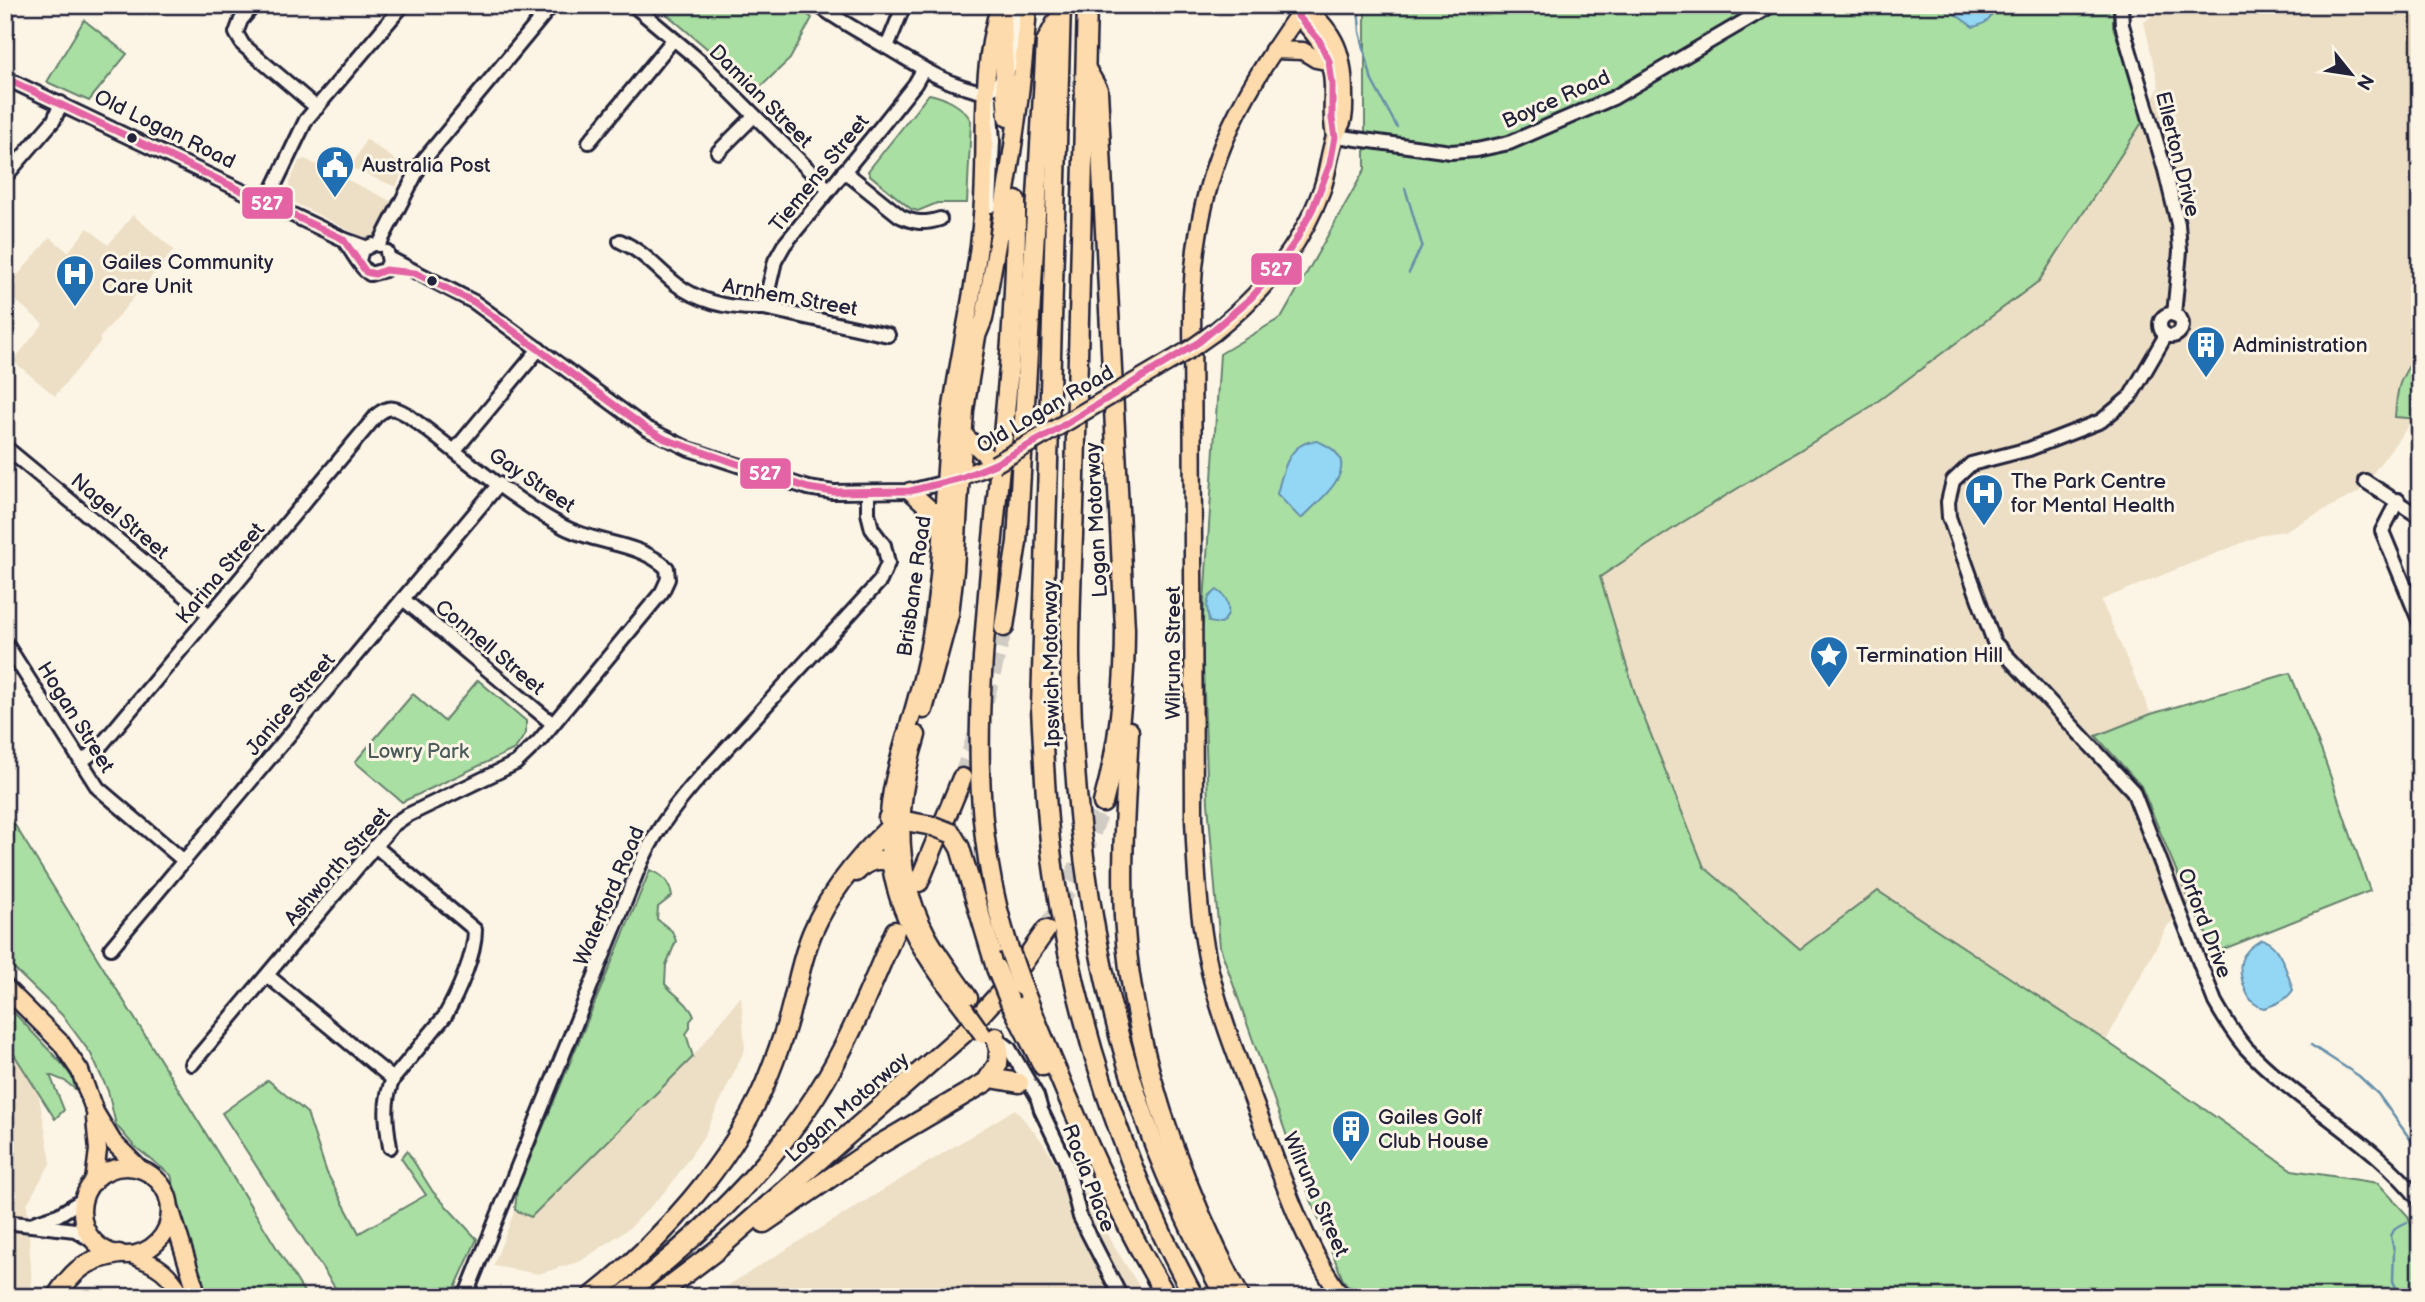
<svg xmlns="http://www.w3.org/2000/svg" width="2425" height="1302" viewBox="0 0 2425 1302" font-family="'Balsamiq Sans',sans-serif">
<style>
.built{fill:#eddfc6}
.green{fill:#a9dfa2;stroke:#66806e;stroke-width:2}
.water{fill:#93d7f4;stroke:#668faa;stroke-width:2}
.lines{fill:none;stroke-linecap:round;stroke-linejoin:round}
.stream{stroke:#668faa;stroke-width:2.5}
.highway-tunnel{stroke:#d0cbc3;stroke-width:18;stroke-dasharray:18 9;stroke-linecap:butt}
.minor-casing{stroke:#22223b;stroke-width:18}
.major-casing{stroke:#22223b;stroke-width:21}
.highway-casing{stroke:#22223b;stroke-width:23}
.minor{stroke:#fcf5e5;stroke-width:12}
.major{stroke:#fedbac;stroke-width:16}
.highway{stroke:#fedbac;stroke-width:18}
.major-bridge-casing{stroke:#22223b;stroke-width:21;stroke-linecap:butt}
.highway-bridge-casing{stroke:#22223b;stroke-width:23;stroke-linecap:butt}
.major-bridge{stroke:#fedbac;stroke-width:16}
.highway-bridge{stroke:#fedbac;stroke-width:18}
.bus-1-casing{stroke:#fcf5e5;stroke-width:12}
.bus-1{stroke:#e463a4;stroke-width:7}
.bus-dot{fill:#22223b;stroke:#fcf5e5;stroke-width:2.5}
.labels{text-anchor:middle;stroke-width:6;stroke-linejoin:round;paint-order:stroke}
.street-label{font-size:21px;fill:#22223b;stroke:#fcf5e5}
.poi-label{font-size:21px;fill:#22223b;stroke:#fcf5e5;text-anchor:start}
.park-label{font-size:21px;fill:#4a5b5a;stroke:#fcf5e5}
.line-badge{stroke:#fcf5e5;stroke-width:2.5}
.badge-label{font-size:19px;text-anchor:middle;font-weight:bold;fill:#fff}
</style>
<rect width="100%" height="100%" fill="#fcf5e5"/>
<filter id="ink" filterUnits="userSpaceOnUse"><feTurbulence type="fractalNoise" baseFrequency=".0143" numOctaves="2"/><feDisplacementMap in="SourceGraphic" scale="14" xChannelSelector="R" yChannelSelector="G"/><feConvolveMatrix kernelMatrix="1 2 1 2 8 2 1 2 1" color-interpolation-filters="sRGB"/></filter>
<g filter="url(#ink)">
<g class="built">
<path d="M2167 5H2420V406L2406 429 2359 492 2284 531 2264 534 2101 600 2151 714 2096 736 2141 786 2191 906 2168 925 2106 1041 1878 892 1800 949 1704 867 1637 700 1600 577 2039 281 2142 121 2159 87 2144 22Z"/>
<path d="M366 139 405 167 396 187 351 168Z"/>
<path d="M305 159 391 201 388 212 375 236 362 237 293 202 289 195V183L299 161Z"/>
<path d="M133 215 174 250 99 339 101 341 55 396 13 361 43 324 5 291V265L18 275 50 237 68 252 88 228 108 245Z"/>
<path d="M741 996 745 1049 704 1136 670 1186 631 1227 581 1261 539 1274 493 1266 515 1210 531 1216 687 1064Z"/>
<path d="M5 1040 38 1091 51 1162 27 1204 32 1284 25 1297H5Z"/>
<path d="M1015 1109 1042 1141 1056 1164 1063 1188 1086 1192 1117 1251 1146 1297H709Z"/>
</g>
<g class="green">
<path d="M656 5H796L812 18 790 59 754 93 710 51Z"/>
<path d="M1365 5H2113V27L2140 100 2143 121 2039 281 1870 407 1683 522 1600 577 1637 700 1704 867 1800 949 1878 891 2106 1041 2292 1170 2378 1183 2408 1216 2418 1244 2420 1297H1358L1343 1280 1296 1162 1220 947 1208 803 1202 635 1220 354 1282 317 1365 169Z"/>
<path d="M84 20 127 54 89 101 47 82Z"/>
<path d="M929 94C944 97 964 106 971 121L967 203H937L918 211 911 209 870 175 868 171Z"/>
<path d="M2417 354 2420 357V419L2395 417C2397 386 2399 379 2417 354Z"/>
<path d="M2290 673 2322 752 2370 891 2216 952 2191 906 2141 786 2096 736 2151 714Z"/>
<path d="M478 680 526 721V733L515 749 402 802 355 762 413 694 444 721Z"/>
<path d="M5 809 307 1297H203L171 1175 134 1146 116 1125 108 1091 91 1054 62 1015 5 960Z"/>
<path d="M650 870C663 875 670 882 672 896L658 907 657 919 672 931 676 941 666 965 665 984C675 996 688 1002 694 1016L690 1021V1028L686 1034 693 1057 531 1217 515 1210 517 1190Z"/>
<path d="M5 1003 64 1066 73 1079 75 1089 65 1081 50 1075 64 1110 55 1119 5 1040Z"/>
<path d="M268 1080 307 1113 327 1173 359 1233 426 1195 401 1158 407 1151 433 1192 477 1239 451 1297H341L222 1113Z"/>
</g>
<g class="water">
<path d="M1949 5H1993C1994 19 1986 24 1973 27L1955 14Z"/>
<path d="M1317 441C1369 461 1325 495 1302 518L1299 517 1277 494C1283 470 1289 441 1317 441Z"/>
<path d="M1217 590C1230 598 1233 615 1220 624L1209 622 1207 606 1209 597Z"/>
<path d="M2261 940C2279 941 2288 975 2293 990 2287 1000 2275 1005 2264 1008 2253 1005 2249 999 2245 989 2236 966 2239 953 2261 940Z"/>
</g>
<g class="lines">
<g class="stream">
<path d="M1358 5 1360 32 1372 81 1397 127"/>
<path d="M1405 188 1422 245 1409 273"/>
<path d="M2311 1045 2359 1076 2378 1094 2420 1153"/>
<path d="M2400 1297 2393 1281 2394 1251 2391 1236 2395 1228 2407 1222"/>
</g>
<g class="highway-tunnel">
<path d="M962 778 975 739 1004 627"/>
<path d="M1046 930C1069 889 1087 848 1103 803"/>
</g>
<defs>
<g id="minor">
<path d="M254 5 241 20 236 33 243 45 317 108"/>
<path d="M633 5 701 62 828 189"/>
<path d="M818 5C841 22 864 34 888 48 924 69 944 84 986 93"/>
<path d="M2121 5 2122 25 2165 170 2178 224 2180 251 2174 315"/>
<path d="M887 47 904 5"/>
<path d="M5 78 343 239 365 247"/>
<path d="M986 93C1022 70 1014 42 1014 5"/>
<path d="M1335 136 1451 152 1476 150 1509 143 1613 98 1772 5"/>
<path d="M589 142 673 40"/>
<path d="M718 152 754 116"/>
<path d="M844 171 900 216C914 223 924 224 940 219"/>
<path d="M5 177 54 120 61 103"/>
<path d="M267 201 306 120 403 5"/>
<path d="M990 206 993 141 990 99"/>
<path d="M343 239C351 249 360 268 370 274L385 270 389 262 387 252"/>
<path d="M620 241C643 251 657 269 676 284 702 304 733 309 764 308L888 335"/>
<path d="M379 245 422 162 552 5"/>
<path d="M389 258 474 302 646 428 689 449 808 488 833 492 910 491 946 482"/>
<path d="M359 260 362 250 372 245"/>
<path d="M764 308 775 261 784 245 884 123 915 84 923 70"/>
<circle cx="2171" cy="325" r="11"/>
<path d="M2166 335 2130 397 2101 421 2029 449 1971 464 1953 481 1948 502 1949 517 1994 642 2133 791 2215 1002C2224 1018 2233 1033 2245 1047 2298 1104 2372 1139 2420 1201"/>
<path d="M5 447 209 615"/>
<path d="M455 450 539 349"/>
<path d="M2365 481 2420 517"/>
<path d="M2398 500 2382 531 2420 623"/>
<path d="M403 599 553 724"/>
<path d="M5 642 98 788 184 861"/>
<path d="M82 761 98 749 377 415C388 406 394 407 406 414 457 451 507 497 564 527 598 545 637 541 667 568L668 579 662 592 539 741 516 763 406 816 393 825 192 1064"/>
<path d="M375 846 475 930C475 955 458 993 445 1016L393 1079C383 1101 386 1123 390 1147"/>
<path d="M111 948 499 484"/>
<path d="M268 976 393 1079"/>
<path d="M996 1038 1009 1048 1037 1096 1041 1110 1066 1162 1080 1217 1121 1297"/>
<path d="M5 1222 75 1230 96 1243"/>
<path d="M36 1222 58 1215 84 1199"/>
<path d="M465 1297 637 872C651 838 669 813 693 785L880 581 888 563 884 545 872 529 868 513V493"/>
</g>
<g id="major">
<path d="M1305 5C1235 103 1197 174 1192 297L1194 819C1196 866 1198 912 1207 957 1219 1018 1245 1076 1266 1134 1285 1187 1308 1252 1342 1297"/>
<path d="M1298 16C1319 37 1333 56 1333 87 1333 104 1331 119 1335 136"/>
<path d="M1273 50 1303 51 1316 59 1331 62"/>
<path d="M1213 333C1261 295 1301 247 1322 189 1328 172 1329 154 1335 137 1336 132 1340 127 1342 122 1345 114 1344 104 1344 96 1344 55 1336 32 1304 7"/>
<path d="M962 433 995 464"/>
<path d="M952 480 995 464"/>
<path d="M910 491 930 509 943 533"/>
<path d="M924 710 950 614 955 570 965 410 977 336 984 319C1002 215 1022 111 1028 5"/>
<path d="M917 735C896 802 893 871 927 935 939 957 955 977 969 998"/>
<path d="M5 987 61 1043 80 1071 95 1112 113 1142 140 1169"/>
<path d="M964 1008C929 963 896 916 890 858 883 802 899 760 914 708 925 671 933 632 937 594 945 534 943 474 951 414 960 348 977 282 982 215 988 146 978 72 1000 5"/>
<circle cx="126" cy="1211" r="44"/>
<path d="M94 1182 98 1150 95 1118"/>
<path d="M171 1211 198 1297"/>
<path d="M132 1255C158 1265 169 1272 183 1297"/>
</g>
<g id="highway">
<path d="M1002 5 1003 52 1008 117"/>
<path d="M1061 5 1041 708C1044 763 1046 818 1054 873 1075 1020 1123 1166 1194 1297"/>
<path d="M1087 5C1084 149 1080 292 1076 435 1075 508 1070 581 1070 654 1072 812 1093 973 1146 1122 1167 1183 1195 1240 1225 1297"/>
<path d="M1086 69 1098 90 1125 629C1125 689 1119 746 1103 803"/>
<path d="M1004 627 1017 542 1046 42 1057 21"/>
<path d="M1129 731C1126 793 1121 855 1124 917 1132 1050 1179 1180 1240 1297"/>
<path d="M888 818 933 826"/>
<path d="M951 833 960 848 996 968"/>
<path d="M856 872C871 857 883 858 903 864"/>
<path d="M919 882 962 778"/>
<path d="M1009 949C969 824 978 711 989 582 1000 455 1017 328 1016 201"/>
<path d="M1022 986C1065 1092 1108 1199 1167 1297"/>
<path d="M1010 1002 1043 1066"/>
<path d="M991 1078 1019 1083"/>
<path d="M764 1223 877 1146 986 1082 998 1064 999 1050 996 1037"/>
<path d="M56 1297C74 1269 87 1259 119 1254"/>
<path d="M591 1297C659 1244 731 1163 765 1084 775 1059 785 1034 791 1008 798 983 802 956 813 931 830 892 857 859 888 829"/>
<path d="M621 1297C696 1240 765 1174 816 1095 849 1044 871 986 895 931"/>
<path d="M655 1297 717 1250 964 1033 1009 983 1046 930"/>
</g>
</defs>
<use href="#minor" class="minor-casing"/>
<use href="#major" class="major-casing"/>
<use href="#highway" class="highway-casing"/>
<use href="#minor" class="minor"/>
<use href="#major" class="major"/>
<use href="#highway" class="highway"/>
<defs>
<g id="major-bridge">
<path d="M995 464 1189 350 1213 333"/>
<path d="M964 1008 983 1035"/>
</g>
<g id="highway-bridge">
<path d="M933 826 951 833"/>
<path d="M1009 949 1022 986"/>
<path d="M996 968 1010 1002"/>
</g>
</defs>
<use href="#major-bridge" class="major-bridge-casing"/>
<use href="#highway-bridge" class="highway-bridge-casing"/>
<use href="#major-bridge" class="major-bridge"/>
<use href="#highway-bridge" class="highway-bridge"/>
<defs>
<path id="bus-1" d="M5 78 343 239 366 272 375 274 385 270 415 273 474 302 646 428 665 439 808 488 833 492 910 491 961 478 995 464 1051 433 1199 342 1251 298 1274 272 1295 242 1313 208 1330 164 1335 137 1332 119V84L1329 61 1319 40 1298 16 1305 5"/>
</defs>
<use href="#bus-1" class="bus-1-casing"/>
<use href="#bus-1" class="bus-1"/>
</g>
</g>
<defs>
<symbol id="civic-pin" viewBox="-11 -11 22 30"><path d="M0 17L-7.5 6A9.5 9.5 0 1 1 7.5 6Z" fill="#1f6fb2" stroke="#fcf5e5"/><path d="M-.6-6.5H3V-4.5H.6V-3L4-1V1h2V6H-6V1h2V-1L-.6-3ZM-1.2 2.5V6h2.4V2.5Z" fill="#fff"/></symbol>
<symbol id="hospital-pin" viewBox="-11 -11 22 30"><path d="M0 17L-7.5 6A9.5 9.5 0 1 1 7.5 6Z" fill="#1f6fb2" stroke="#fcf5e5"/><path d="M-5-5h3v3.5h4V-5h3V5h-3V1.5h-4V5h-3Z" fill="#fff"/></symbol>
<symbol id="building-pin" viewBox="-11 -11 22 30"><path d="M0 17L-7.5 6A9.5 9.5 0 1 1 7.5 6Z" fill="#1f6fb2" stroke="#fcf5e5"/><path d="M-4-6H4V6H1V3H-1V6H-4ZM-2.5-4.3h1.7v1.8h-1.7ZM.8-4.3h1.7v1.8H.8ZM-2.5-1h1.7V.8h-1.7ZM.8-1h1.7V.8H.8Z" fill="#fff"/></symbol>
<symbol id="sight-pin" viewBox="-11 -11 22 30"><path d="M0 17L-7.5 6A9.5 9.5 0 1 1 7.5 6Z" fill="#1f6fb2" stroke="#fcf5e5"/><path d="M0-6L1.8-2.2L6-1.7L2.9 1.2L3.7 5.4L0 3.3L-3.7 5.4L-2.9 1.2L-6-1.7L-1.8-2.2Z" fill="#fff"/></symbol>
</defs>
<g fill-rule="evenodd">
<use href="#civic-pin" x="313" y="143" width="44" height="60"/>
<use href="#hospital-pin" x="53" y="252" width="44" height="60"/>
<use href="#building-pin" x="2184" y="323" width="44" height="60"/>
<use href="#hospital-pin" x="1962" y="471" width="44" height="60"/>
<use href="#sight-pin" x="1807" y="633" width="44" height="60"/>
<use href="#building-pin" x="1329" y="1107" width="44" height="60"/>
</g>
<g class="bus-dot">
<circle cx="132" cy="138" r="6"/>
<circle cx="432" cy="281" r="6"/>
</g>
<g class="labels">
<g class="street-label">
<text transform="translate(761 96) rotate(45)" y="7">Damian Street</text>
<text transform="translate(1556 99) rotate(-24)" y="7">Boyce Road</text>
<text transform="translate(165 129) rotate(26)" y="7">Old Logan Road</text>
<text transform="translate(2178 154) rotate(76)" y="7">Ellerton Drive</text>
<text transform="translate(819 173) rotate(-51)" y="7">Tiemens Street</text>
<text transform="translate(790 297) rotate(10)" y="7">Arnhem Street</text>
<text transform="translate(1045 409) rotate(-30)" y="7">Old Logan Road</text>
<text transform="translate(532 480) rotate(34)" y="7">Gay Street</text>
<text transform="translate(120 516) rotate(40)" y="7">Nagel Street</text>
<text transform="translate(1096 520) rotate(-93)" y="7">Logan Motorway</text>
<text transform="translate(220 573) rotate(-50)" y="7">Karina Street</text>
<text transform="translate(914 586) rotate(-82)" y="7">Brisbane Road</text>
<text transform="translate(490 647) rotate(40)" y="7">Connell Street</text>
<text transform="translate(1173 653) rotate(-90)" y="7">Wilruna Street</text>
<text transform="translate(1051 664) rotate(-91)" y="7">Ipswich Motorway</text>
<text transform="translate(290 704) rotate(-50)" y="7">Janice Street</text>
<text transform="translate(76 717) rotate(58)" y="7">Hogan Street</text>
<text transform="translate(337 866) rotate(-49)" y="7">Ashworth Street</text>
<text transform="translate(609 896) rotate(-67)" y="7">Waterford Road</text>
<text transform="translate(2205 923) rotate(69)" y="7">Orford Drive</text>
<text transform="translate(847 1107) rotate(-41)" y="7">Logan Motorway</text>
<text transform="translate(1089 1178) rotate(69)" y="7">Rocla Place</text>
<text transform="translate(1316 1194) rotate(66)" y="7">Wilruna Street</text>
</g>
<g class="poi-label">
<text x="362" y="172">Australia Post</text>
<text x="102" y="269">Gailes Community<tspan x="102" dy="24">Care Unit</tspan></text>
<text x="2233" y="352">Administration</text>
<text x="2011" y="488">The Park Centre<tspan x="2011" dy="24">for Mental Health</tspan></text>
<text x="1856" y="662">Termination Hill</text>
<text x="1378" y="1124">Gailes Golf<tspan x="1378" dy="24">Club House</tspan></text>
</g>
<g class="park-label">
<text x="418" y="758">Lowry Park</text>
</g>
</g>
<g class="line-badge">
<rect x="241" y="186" width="53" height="34" rx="7" fill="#e463a4"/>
<rect x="1250" y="252" width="53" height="34" rx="7" fill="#e463a4"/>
<rect x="739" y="457" width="53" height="33" rx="7" fill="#e463a4"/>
</g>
<g class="badge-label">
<text x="267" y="210">527</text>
<text x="1276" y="276">527</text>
<text x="765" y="480">527</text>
</g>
<rect width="2425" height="1302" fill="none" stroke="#fcf5e5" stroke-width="28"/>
<rect x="14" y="14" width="2397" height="1274" fill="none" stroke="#22223b" stroke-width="2.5" filter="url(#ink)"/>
<g transform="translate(2351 74) rotate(120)" stroke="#fcf5e5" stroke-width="5" paint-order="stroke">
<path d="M0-5L12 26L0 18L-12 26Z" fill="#22223b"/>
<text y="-10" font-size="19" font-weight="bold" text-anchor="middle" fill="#22223b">N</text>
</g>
</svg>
